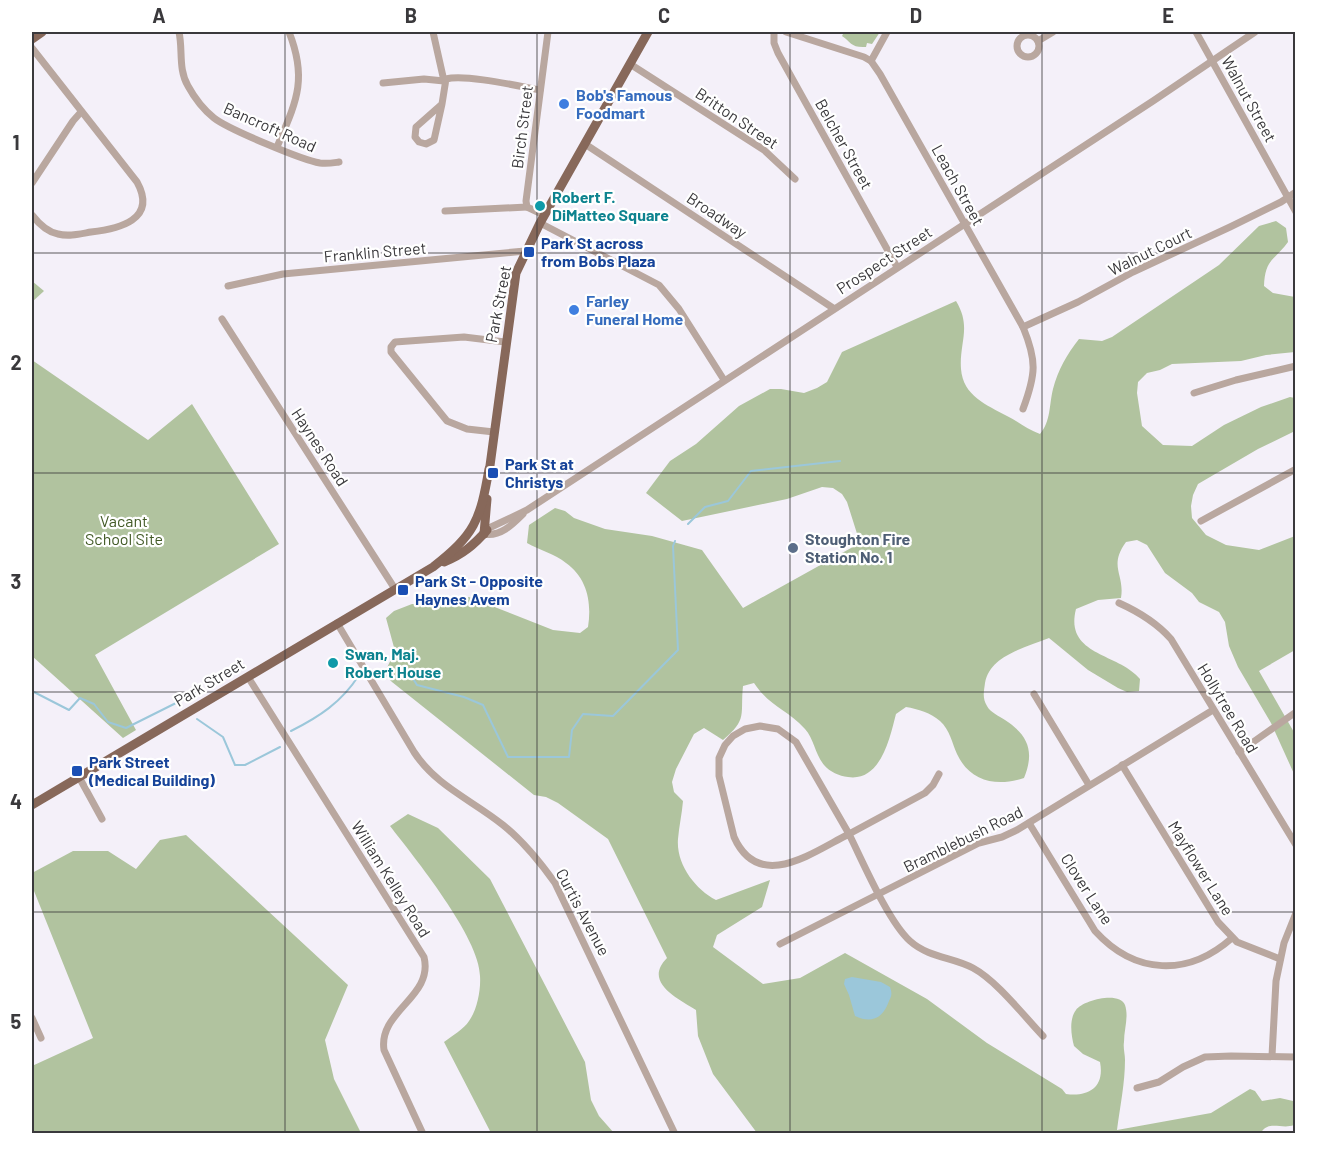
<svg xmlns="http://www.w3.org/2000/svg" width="1327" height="1165" viewBox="0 0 1327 1165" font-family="Barlow,sans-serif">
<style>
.forest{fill:#b1c39f}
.water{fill:#9bc7da}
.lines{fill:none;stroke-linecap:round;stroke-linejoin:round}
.stream{stroke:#9bc7da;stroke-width:2}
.minor{stroke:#b9a79f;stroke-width:7}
.major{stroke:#87685a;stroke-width:9}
.grid{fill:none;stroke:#3a393c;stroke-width:1.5;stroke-opacity:0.55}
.shop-dot{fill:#3f7fe0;stroke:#fff;stroke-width:2}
.culture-dot{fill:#0f9aa8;stroke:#fff;stroke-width:2}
.transit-dot{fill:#1a4fb4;stroke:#fff;stroke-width:2}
.service-dot{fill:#5c6f8a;stroke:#fff;stroke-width:2}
.labels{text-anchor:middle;stroke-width:4.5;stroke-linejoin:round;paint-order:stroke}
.shop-label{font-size:16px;font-weight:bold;fill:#366cbe;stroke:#fff;text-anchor:start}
.street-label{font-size:16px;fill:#3a393c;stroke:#fff}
.culture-label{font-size:16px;font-weight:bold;fill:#0d838f;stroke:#fff;text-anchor:start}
.transit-label{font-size:16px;font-weight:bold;fill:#164399;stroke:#fff;text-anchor:start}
.park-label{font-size:16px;fill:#425a26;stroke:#fff}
.service-label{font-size:16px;font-weight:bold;fill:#4e5e75;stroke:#fff;text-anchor:start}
.neatline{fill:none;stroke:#3a393c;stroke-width:2}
.grid-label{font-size:20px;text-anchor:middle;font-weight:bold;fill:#3a393c}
</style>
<rect width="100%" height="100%" fill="#f4f0f9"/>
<g class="forest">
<path d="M844 32H880L872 44 867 43 866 47C851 48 851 42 842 36Z"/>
<path d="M1276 221 1286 228 1288 242C1274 261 1265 259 1264 286L1273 293 1295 297V352L1266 355 1241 361 1172 364 1160 370 1147 373 1138 382 1137 393 1142 426 1163 445 1192 446 1224 425 1261 407 1290 397 1295 398V431L1258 449 1198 484 1193 495 1191 506 1192 518 1206 535 1226 545 1259 550 1295 536V650L1259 671 1295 734V776L1271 723 1238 667 1229 646 1225 622 1219 612 1199 602 1192 593 1165 573 1147 545 1137 540 1126 542C1108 567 1125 574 1121 598L1098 600 1076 609C1064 656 1119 653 1140 679L1139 691 1127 692 1118 688 1088 670 1049 638C1025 648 990 655 985 683 984 691 982 698 987 706 990 712 999 716 1005 720 1028 735 1035 751 1024 778 997 787 970 782 957 754 952 743 950 730 940 721 931 713 918 709 906 707L896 714C890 737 881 782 848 777 839 776 830 772 824 765 815 754 814 739 805 729 787 709 770 707 754 683L743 686C740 715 748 719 723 740L704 728 694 734 676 769 672 782 674 792 683 801C682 814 679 826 678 839 676 864 695 889 716 900L770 880 762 907 717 935 713 947 763 984 800 978 845 953 927 999 987 1043 1062 1089 1066 1094C1088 1097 1105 1088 1100 1062L1083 1054 1074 1046C1071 1035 1069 1019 1076 1010 1083 1000 1120 991 1125 1005 1129 1017 1124 1029 1124 1042 1123 1048 1125 1054 1125 1060 1125 1083 1120 1107 1117 1130L1211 1113 1250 1089 1255 1091 1262 1101 1280 1098 1293 1101 1296 1104 1294 1125C1281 1130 1269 1119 1260 1134L757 1133 713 1074 698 1036 696 1010C677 998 643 982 667 958L608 839 558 803 546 797 534 795 392 682 384 674 395 651 386 618 394 611 412 604H445L469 597 553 630 580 633 588 627C592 602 587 578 566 563 555 554 539 550 527 543L529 525 555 508 565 511 574 518 605 529 652 536 702 550 743 608 860 543 847 502 842 494 833 488 822 487 787 499 682 521 646 493 670 461 696 444 739 406 770 389H781L804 393 817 388 827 382 842 352 956 301C972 327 959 343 961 369 963 396 987 405 1007 416 1019 422 1028 430 1040 434 1051 421 1049 405 1053 389 1058 370 1067 354 1079 339L1102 341 1112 337 1219 265 1259 226Z"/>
<path d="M32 281 44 291 32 302Z"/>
<path d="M32 360 148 440 192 404 279 544 95 655 136 730 123 738 32 656Z"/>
<path d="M408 814 438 828 490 879 585 1062 591 1100 599 1116 614 1133H491L444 1042C452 1036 464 1029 469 1021 477 1010 481 990 480 976 480 938 414 857 390 826Z"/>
<path d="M186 835 348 985 325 1040 334 1079 361 1133H32V1066L93 1038 32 886V873L73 851H108L136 869 160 840Z"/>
</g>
<path class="water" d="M852 977 881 982 890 987C892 993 892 995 889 1001 883 1018 872 1024 855 1016L849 995 844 984 845 979Z"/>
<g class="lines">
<g class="stream">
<path d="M688 524 705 507 728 501 751 471 840 461"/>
<path d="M370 670 392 677 404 675 412 677 417 685 464 697 483 705 508 757H569L572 730 583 714 613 716 678 650 673 546 675 541"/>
<path d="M32 691 69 710 80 698 94 704 108 722 126 728 184 699"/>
<path d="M197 719 223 737 235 765H245L280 747"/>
<path d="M291 731C319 717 342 702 359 675"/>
</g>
<g class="minor">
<path d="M179 32C183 50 178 69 188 86 194 97 204 110 214 118 228 129 302 160 320 163 327 164 332 163 339 162"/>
<path d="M774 32V43L778 53 897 267"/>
<path d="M786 32 864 57 871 61 880 74 1023 327C1037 361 1036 374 1023 409"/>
<path d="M1196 32 1296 212"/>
<circle cx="1028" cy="46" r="11"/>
<path d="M1038 41 1053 32"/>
<path d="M32 48 137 182C158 220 118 229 91 232 80 234 69 237 58 234 47 232 39 224 32 215"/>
<path d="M871 61 887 32"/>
<path d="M630 64 764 150 795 179"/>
<path d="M383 83 424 79 444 81 433 32"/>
<path d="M442 104 434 140 426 144 419 142 415 137 416 127 442 104 446 79C465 74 518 86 540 90"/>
<path d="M585 144 833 308"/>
<path d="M277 147C296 102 308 80 289 32"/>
<path d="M32 183 73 121 81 112"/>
<path d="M445 211 527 207"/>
<path d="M544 215 527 207 526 201 548 32"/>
<path d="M540 223 659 285 679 309 724 380"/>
<path d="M228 286 283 274 525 251"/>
<path d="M222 319 395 589"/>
<path d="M1023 327 1078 302 1133 272 1230 227 1281 202 1296 192"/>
<path d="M1194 393 1236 380 1296 366"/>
<path d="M494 432 467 429 447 421 391 352V347L395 342 464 337 505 342"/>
<path d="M1201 521 1296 469"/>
<path d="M489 528 527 510 1153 101 1255 32"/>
<path d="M484 534C500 537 512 525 523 514"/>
<path d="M1119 603C1139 612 1156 622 1171 639L1296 845"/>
<path d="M337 623 414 752C436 786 472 800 503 825 523 841 540 862 555 883L675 1134"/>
<path d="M248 677 424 957C434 997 378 1011 384 1050L423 1134"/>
<path d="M1034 694 1089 785"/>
<path d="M1239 752 1296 712"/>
<path d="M1122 765 1218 922 1237 942 1280 959"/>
<path d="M939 774 933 785 925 793 849 834 796 742 778 729 760 726 745 729 733 736 725 745 719 758V776L734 837C759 893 813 852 849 834 863 862 888 921 910 941 929 958 953 957 973 968 997 981 1023 1015 1043 1036"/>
<path d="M79 777 102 819"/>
<path d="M1029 823 1095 931C1135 975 1188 977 1232 938"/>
<path d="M780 944 979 843 1002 837 1017 830 1213 710"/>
<path d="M32 1018 41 1038"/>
<path d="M1272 1056 1276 981 1284 943 1296 913"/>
<path d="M1137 1088 1159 1082 1183 1067 1205 1057 1231 1056 1296 1057"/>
</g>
<g class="major">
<path d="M32 39 42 32"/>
<path d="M489 473 516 273 540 223 648 32"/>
<path d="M484 534 487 499"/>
<path d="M444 562C462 555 474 545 487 530"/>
<path d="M32 805 433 567C475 534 480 521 489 469"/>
</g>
</g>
<path class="grid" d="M285 32V1134M537 32V1134M790 32V1134M1042 32V1134M32 253H1296M32 473H1296M32 692H1296M32 912H1296"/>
<g class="shop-dot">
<circle cx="564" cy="104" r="6"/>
<circle cx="574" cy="310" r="6"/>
</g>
<g class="culture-dot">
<circle cx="540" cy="206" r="6"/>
<circle cx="333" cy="663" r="6"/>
</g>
<g class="transit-dot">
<rect x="523" y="246" width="12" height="12" rx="3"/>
<rect x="487" y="467" width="12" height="12" rx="3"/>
<rect x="397" y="584" width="12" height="12" rx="3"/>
<rect x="71" y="765" width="12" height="12" rx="3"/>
</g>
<circle class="service-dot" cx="793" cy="548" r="6"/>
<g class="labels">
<g class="shop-label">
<text x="576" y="101">Bob's Famous<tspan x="576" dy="18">Foodmart</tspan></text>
<text x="586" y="307">Farley<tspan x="586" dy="18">Funeral Home</tspan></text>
</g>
<g class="street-label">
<text transform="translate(1249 99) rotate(61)" y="6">Walnut Street</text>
<text transform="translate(737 118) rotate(34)" y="6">Britton Street</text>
<text transform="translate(270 127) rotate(24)" y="6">Bancroft Road</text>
<text transform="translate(522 127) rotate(-83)" y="6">Birch Street</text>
<text transform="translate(844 144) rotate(61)" y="6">Belcher Street</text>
<text transform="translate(958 185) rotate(61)" y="6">Leach Street</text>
<text transform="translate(717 215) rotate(34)" y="6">Broadway</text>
<text transform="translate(1150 251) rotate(-26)" y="6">Walnut Court</text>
<text transform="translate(375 252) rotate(-5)" y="6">Franklin Street</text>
<text transform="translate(884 260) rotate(-33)" y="6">Prospect Street</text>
<text transform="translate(498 304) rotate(-79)" y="6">Park Street</text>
<text transform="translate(320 447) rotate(57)" y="6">Haynes Road</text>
<text transform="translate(209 682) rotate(-31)" y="6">Park Street</text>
<text transform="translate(1228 708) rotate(59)" y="6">Hollytree Road</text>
<text transform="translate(963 839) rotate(-26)" y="6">Bramblebush Road</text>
<text transform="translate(1201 868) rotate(58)" y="6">Mayflower Lane</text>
<text transform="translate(391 879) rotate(58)" y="6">William Kelley Road</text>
<text transform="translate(1087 889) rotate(57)" y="6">Clover Lane</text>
<text transform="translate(583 912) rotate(62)" y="6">Curtis Avenue</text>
</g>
<g class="culture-label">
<text x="552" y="203">Robert F.<tspan x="552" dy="18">DiMatteo Square</tspan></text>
<text x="345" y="660">Swan, Maj.<tspan x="345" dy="18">Robert House</tspan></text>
</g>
<g class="transit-label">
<text x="541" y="249">Park St across<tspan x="541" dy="18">from Bobs Plaza</tspan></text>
<text x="505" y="470">Park St at<tspan x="505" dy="18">Christys</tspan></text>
<text x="415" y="587">Park St - Opposite<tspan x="415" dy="18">Haynes Avem</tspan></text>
<text x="89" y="768">Park Street<tspan x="89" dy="18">(Medical Building)</tspan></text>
</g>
<g class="park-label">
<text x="124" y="527">Vacant<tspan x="124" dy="18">School Site</tspan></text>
</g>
<g class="service-label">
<text x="805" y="545">Stoughton Fire<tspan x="805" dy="18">Station No. 1</tspan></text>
</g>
</g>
<rect width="1327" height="1165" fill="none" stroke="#ffffff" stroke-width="66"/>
<rect x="33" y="33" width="1261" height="1099" class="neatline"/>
<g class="grid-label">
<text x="159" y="23">A</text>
<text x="411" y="23">B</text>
<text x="664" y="23">C</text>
<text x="916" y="23">D</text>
<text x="1168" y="23">E</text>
<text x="16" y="150">1</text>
<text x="16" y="370">2</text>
<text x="16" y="589">3</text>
<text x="16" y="809">4</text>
<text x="16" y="1029">5</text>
</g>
</svg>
